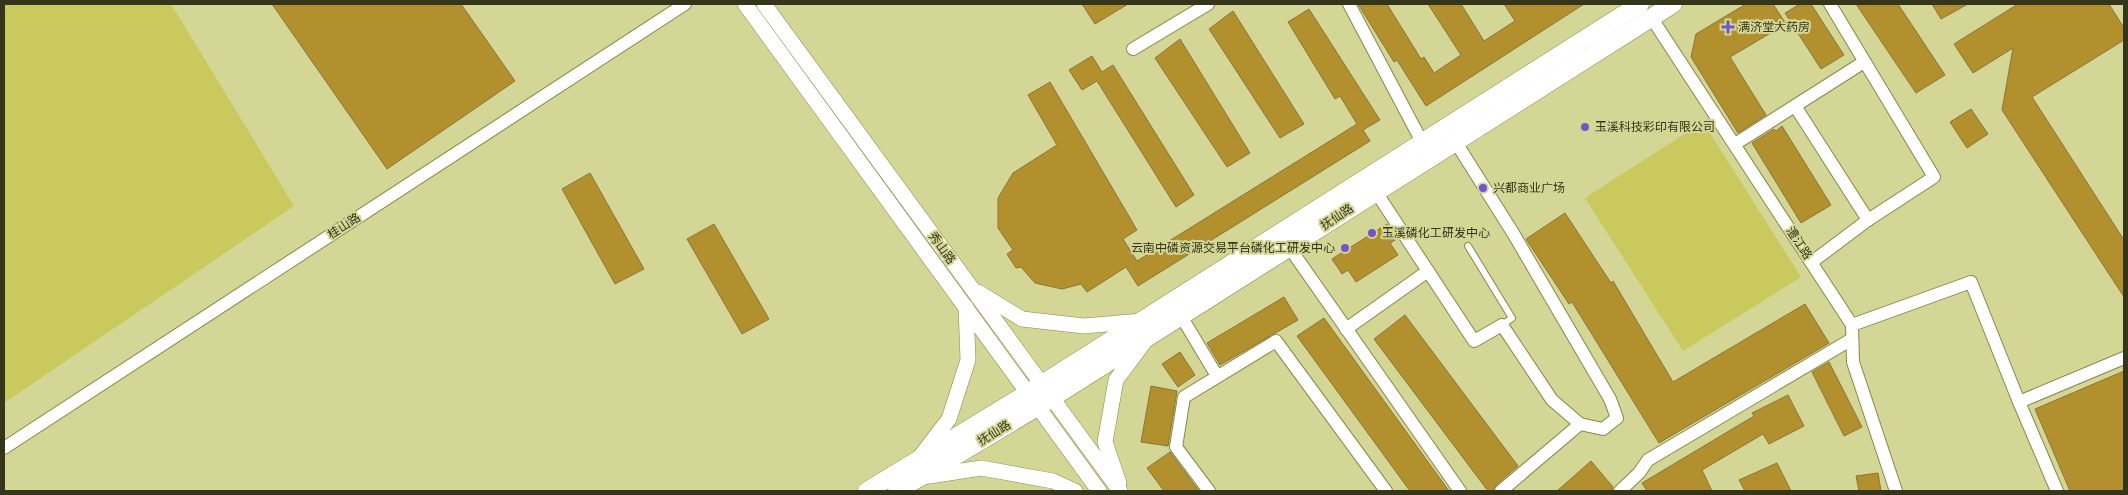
<svg xmlns="http://www.w3.org/2000/svg" width="2128" height="495" viewBox="0 0 2128 495" font-family="Barlow,'Noto Sans SC',sans-serif">
<style>
.green{fill:#c9c95d}
.building{fill:#b1902d;stroke:#8c7539}
.lines{fill:none;stroke-linecap:round;stroke-linejoin:round}
.service-casing{stroke:#87884a;stroke-width:8}
.minor-casing{stroke:#87884a;stroke-width:14}
.tertiary-casing{stroke:#87884a;stroke-width:16}
.secondary-casing{stroke:#87884a;stroke-width:19}
.service{stroke:#fff;stroke-width:6}
.minor{stroke:#fff;stroke-width:12}
.tertiary{stroke:#fff;stroke-width:15}
.secondary{stroke:#fff;stroke-width:18}
.poi-dot{fill:#7055cf;stroke:#d4d695;stroke-width:2}
.labels{text-anchor:middle;stroke-width:4;stroke-linejoin:round;paint-order:stroke}
.poi-label{font-size:12px;fill:#35351b;stroke:#d4d695;text-anchor:start}
.street-label{font-size:12px;fill:#35351b;stroke:#d4d695}
</style>
<rect width="100%" height="100%" fill="#d4d695"/>
<g class="green">
<path d="M4 4H171L294 206 4 403Z"/>
<path d="M1703 122 1801 277 1683 351 1585 198Z"/>
</g>
<g class="building">
<path d="M272 4H461L515 81 387 169Z"/>
<path d="M1082 4H1128L1095 24Z"/>
<path d="M1358 4H1387L1421 59 1424 57 1434 73 1461 55 1428 4H1461L1484 41 1515 21 1504 4H1584L1426 106 1397 60 1394 62Z"/>
<path d="M1746 4H1773L1786 24 1730 57 1766 115 1738 133 1691 57 1696 34Z"/>
<path d="M1800 4H1811L1844 55 1821 69 1785 13Z"/>
<path d="M1856 4H1898L1945 75 1916 93Z"/>
<path d="M1932 4H1968L1941 19Z"/>
<path d="M2018 4H2109L2124 28V40L2032 97 2124 240V297L2002 110 2013 48 1973 73 1954 44Z"/>
<path d="M1309 9 1380 120 1363 130 1370 141 1138 286 1126 267 1087 292 1081 284 1062 289 1035 283 1021 267 1016 268 1007 254 1013 250 998 228V198L1013 173 1057 145 1028 95 1050 82 1137 230 1123 239 1137 261 1357 124 1340 96 1335 99 1288 22Z"/>
<path d="M1233 11 1304 124 1280 138 1209 29Z"/>
<path d="M1180 39 1250 153 1227 167 1155 58Z"/>
<path d="M1092 56 1102 72 1113 65 1194 195 1176 207 1097 81 1082 90 1069 70Z"/>
<path d="M1971 109 1988 134 1967 148 1950 122Z"/>
<path d="M1782 126 1831 205 1801 223 1752 143 1774 129 1776 131Z"/>
<path d="M590 173 644 269 615 284 562 189Z"/>
<path d="M1565 213 1611 283 1613 281 1673 382 1805 304 1829 343 1659 443 1572 302 1569 304 1526 239Z"/>
<path d="M714 224 769 319 742 334 687 239Z"/>
<path d="M1387 224 1397 239 1390 243 1398 255 1356 282 1348 270 1342 274 1332 259Z"/>
<path d="M1284 297 1298 320 1220 365 1207 343Z"/>
<path d="M1405 315 1518 466 1496 485 1493 491H1488L1374 339Z"/>
<path d="M1324 318 1449 491H1410L1297 336Z"/>
<path d="M1180 352 1195 375 1178 387 1162 364Z"/>
<path d="M1829 362 1862 427 1844 436 1812 372Z"/>
<path d="M2124 371V491H2070L2035 409Z"/>
<path d="M1151 386 1177 391 1168 446 1141 442Z"/>
<path d="M1788 395 1804 426 1769 444 1763 434 1702 470 1712 491H1647L1642 483 1754 416 1752 413Z"/>
<path d="M1170 452 1199 491H1164L1147 468Z"/>
<path d="M1591 461 1613 487 1612 491H1557Z"/>
<path d="M1777 463 1791 491H1745L1739 480Z"/>
<path d="M1878 473 1881 491H1859L1856 476Z"/>
</g>
<g class="lines">
<defs>
<path id="service" d="M1468 246 1512 318 1502 325"/>
<g id="minor">
<path d="M1349 4 1422 142"/>
<path d="M1651 17 1852 325 1853 362 1896 491"/>
<path d="M1133 49 1208 4"/>
<path d="M1795 106 1868 220"/>
<path d="M1735 144 1864 62"/>
<path d="M1376 192 1474 341 1502 325 1552 400 1580 424 1603 429 1617 418 1610 399 1513 233 1455 141"/>
<path d="M1289 247 1460 491"/>
<path d="M1812 262 1868 220 1934 177 1830 4"/>
<path d="M1181 316 1217 376"/>
<path d="M1852 325 1971 282 2019 402 2057 491"/>
<path d="M1346 329 1428 271"/>
<path d="M2019 402 2124 358"/>
<path d="M4 448 685 4"/>
<path d="M1209 491 1176 447 1184 397 1276 341 1386 491"/>
<path d="M1501 491 1580 424"/>
<path d="M1620 491 1639 473 1648 460 1852 339"/>
</g>
<g id="tertiary">
<path d="M745 4 1099 491"/>
<path d="M764 4 1120 491"/>
<path d="M978 292 1022 319 1084 326 1141 321"/>
<path d="M919 458 949 419 968 360 966 307"/>
<path d="M923 477 981 468 1053 481 1075 491"/>
<path d="M1119 483 1105 442 1116 380 1145 341"/>
</g>
<g id="secondary">
<path d="M867 491 1028 393 1640 4"/>
<path d="M897 491 1052 398 1673 4"/>
</g>
</defs>
<use href="#service" class="service-casing"/>
<use href="#minor" class="minor-casing"/>
<use href="#tertiary" class="tertiary-casing"/>
<use href="#secondary" class="secondary-casing"/>
<use href="#service" class="service"/>
<use href="#minor" class="minor"/>
<use href="#tertiary" class="tertiary"/>
<use href="#secondary" class="secondary"/>
</g>
<g class="poi-dot">
<path d="M1725.5 19.5h5v5h5v5h-5v5h-5v-5h-5v-5h5z"/>
<circle cx="1585" cy="127" r="5"/>
<circle cx="1483" cy="188" r="5"/>
<circle cx="1372" cy="233" r="5"/>
<circle cx="1345" cy="248" r="5"/>
</g>
<g class="labels">
<g class="poi-label">
<text x="1738" y="31">满济堂大药房</text>
<text x="1595" y="131">玉溪科技彩印有限公司</text>
<text x="1493" y="192">兴都商业广场</text>
<text x="1382" y="237">玉溪磷化工研发中心</text>
<text x="1335" y="252" text-anchor="end">云南中磷资源交易平台磷化工研发中心</text>
</g>
<g class="street-label">
<text transform="translate(1337 217) rotate(-33)" y="4">抚仙路</text>
<text transform="translate(344 226) rotate(-33)" y="4">桂山路</text>
<text transform="translate(1799 243) rotate(57)" y="4">澧江路</text>
<text transform="translate(942 248) rotate(54)" y="4">秀山路</text>
<text transform="translate(994 433) rotate(-31)" y="4">抚仙路</text>
</g>
</g>
<rect width="2128" height="495" fill="none" stroke="#35351b" stroke-width="10"/>
</svg>
